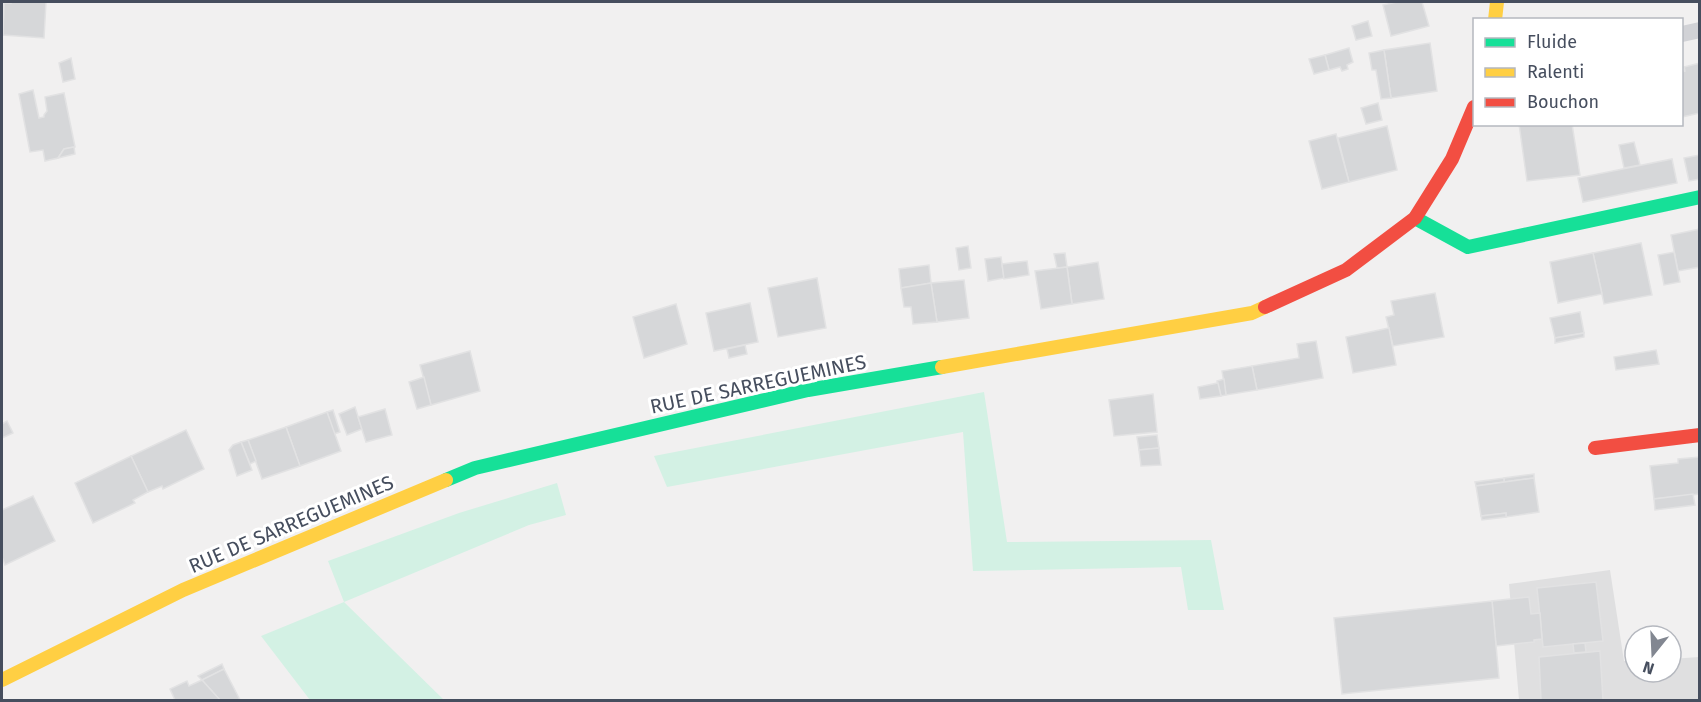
<svg xmlns="http://www.w3.org/2000/svg" width="1701" height="702" viewBox="0 0 1701 702" font-family="'Fira Sans',sans-serif">
<style>
.education{fill:#dfdfe0}
.green{fill:#d3f1e4}
.building{fill:#d6d7d9;stroke:#e2e2e3;stroke-width:1.5}
.lines{fill:none;stroke-linecap:round;stroke-linejoin:round}
.lane{stroke:#d1d2d6;stroke-width:16}
.fast{stroke:#16e098;stroke-width:14}
.slow{stroke:#ffcf43;stroke-width:14}
.jam{stroke:#f24e42;stroke-width:14}
.labels{text-anchor:middle;stroke-width:6;stroke-linejoin:round;paint-order:stroke}
.street-label{font-size:20px;fill:#464e5e;stroke:#fff}
</style>
<rect width="100%" height="100%" fill="#f1f0f0"/>
<path class="education" d="M1610 570 1624 661H1635V672H1671V659L1699 657V700H1519L1509 584Z"/>
<g class="green">
<path d="M984 392 1007 542 1211 540 1224 610H1188L1181 567 973 571 963 432 667 487 654 456Z"/>
<path d="M557 483 566 515 529 525 344 602 444 700H310L261 636 344 602 328 561 459 513Z"/>
</g>
<g class="building">
<path d="M11 2H46L44 38 3 35 4 3H11Z"/>
<path d="M1397 2H1422L1429 26 1391 36 1383 5Z"/>
<path d="M1368 21 1372 36 1356 40 1352 26Z"/>
<path d="M1430 43 1437 91 1391 98 1384 50Z"/>
<path d="M1349 48 1353 62 1347 65 1348 69 1342 71 1340 67 1329 70 1325 55Z"/>
<path d="M1384 50 1391 98 1381 99 1376 70H1372L1369 53Z"/>
<path d="M1325 55 1329 70 1314 74 1309 59Z"/>
<path d="M71 58 75 79 63 82 59 63Z"/>
<path d="M1700 63V113L1682 117V72L1685 71 1684 67Z"/>
<path d="M33 90 39 118 44 117V115L47 111 45 97 64 93 75 147 64 149 58 158 45 161 43 150 30 152 19 94Z"/>
<path d="M1378 103 1382 120 1366 124 1361 108Z"/>
<path d="M1519 124H1572L1580 175 1527 181Z"/>
<path d="M1387 126 1397 170 1349 182 1338 138Z"/>
<path d="M1336 134 1349 182 1322 189 1309 141Z"/>
<path d="M1634 142 1640 165 1624 168 1619 145Z"/>
<path d="M74 147 75 154 58 158 64 149Z"/>
<path d="M1700 155V179L1689 181 1684 158Z"/>
<path d="M1672 159 1677 183 1583 202 1578 178Z"/>
<path d="M1700 229V267L1678 271 1671 235Z"/>
<path d="M1641 243 1652 295 1604 304 1593 253Z"/>
<path d="M968 246 971 268 959 270 956 248Z"/>
<path d="M1674 252 1680 282 1664 285 1658 255Z"/>
<path d="M1065 253 1067 267 1057 268 1054 254Z"/>
<path d="M1593 253 1602 294 1558 303 1550 262Z"/>
<path d="M1001 257 1004 278 988 281 985 259Z"/>
<path d="M1027 261 1029 275 1004 279 1002 264Z"/>
<path d="M1098 262 1104 299 1072 304 1067 267Z"/>
<path d="M929 265 931 283 901 288 899 269Z"/>
<path d="M1067 267 1072 304 1041 309 1035 271Z"/>
<path d="M817 278 826 328 778 337 768 288Z"/>
<path d="M964 280 969 318 937 322 931 283Z"/>
<path d="M931 283 937 322 913 324 911 307H904L901 288Z"/>
<path d="M1435 293 1444 337 1393 346 1386 317 1394 315 1391 301Z"/>
<path d="M750 303 758 342 714 351 706 313Z"/>
<path d="M676 304 687 344 644 358 633 317Z"/>
<path d="M1580 312 1584 333 1555 338 1550 318Z"/>
<path d="M1389 328 1396 365 1353 373 1346 337Z"/>
<path d="M1584 333V337L1555 343V338Z"/>
<path d="M1316 341 1323 378 1257 390 1252 366 1299 358 1297 344Z"/>
<path d="M745 345 747 354 729 358 727 349Z"/>
<path d="M1656 350 1659 364 1616 370 1614 357Z"/>
<path d="M470 351 480 391 431 405 420 365Z"/>
<path d="M1252 366 1257 390 1226 395 1222 371Z"/>
<path d="M424 377 431 405 417 409 409 382Z"/>
<path d="M1224 379 1226 395 1221 396 1217 381Z"/>
<path d="M1218 383 1221 396 1200 399 1198 387Z"/>
<path d="M1153 394 1157 432 1114 436 1109 400Z"/>
<path d="M355 407 362 429 347 435 339 414Z"/>
<path d="M385 409 392 435 366 442 358 417Z"/>
<path d="M333 410 340 432 334 434 327 412Z"/>
<path d="M327 412 341 451 300 466 286 427Z"/>
<path d="M7 421 13 433 2 438V424Z"/>
<path d="M286 427 300 466 262 479 248 440Z"/>
<path d="M186 430 204 469 163 489 162 486 148 492 131 456Z"/>
<path d="M1157 435 1159 448 1139 450 1137 437Z"/>
<path d="M248 440 256 461 250 464 241 442Z"/>
<path d="M241 442 252 470 237 476 229 450 233 445Z"/>
<path d="M1159 448 1161 465 1141 466 1139 450Z"/>
<path d="M131 456 148 492 133 500 135 503 93 523 75 483Z"/>
<path d="M1700 457V494L1654 499 1650 466 1678 463V459Z"/>
<path d="M1534 474V478L1504 482V478Z"/>
<path d="M1504 478V482L1476 486 1475 482Z"/>
<path d="M1534 478 1539 512 1506 517V513L1481 516 1476 486Z"/>
<path d="M1693 494 1695 505 1655 510 1654 499Z"/>
<path d="M33 496 55 541 5 565 2 557V510Z"/>
<path d="M1506 513V517L1482 520 1481 516Z"/>
<path d="M1596 582 1603 641 1543 647 1537 588Z"/>
<path d="M1529 597 1531 614 1540 613 1542 639 1534 640V642L1496 646 1492 601Z"/>
<path d="M1492 601 1499 678 1342 694 1334 618Z"/>
<path d="M1585 643 1586 652 1574 653 1573 644Z"/>
<path d="M1600 651 1603 700H1541L1539 657Z"/>
<path d="M222 664 224 669 202 680 198 676Z"/>
<path d="M224 669 240 700H220L202 680Z"/>
<path d="M202 680 220 700H175L170 689 187 681 189 686Z"/>
</g>
<g class="lines">
<path class="lane" d="M1682 34 1700 30"/>
<g class="fast">
<path d="M1415 218 1468 247 1700 197"/>
<path d="M446 480 475 468 808 390 942 367"/>
</g>
<g class="slow">
<path d="M1495 20 1497 2"/>
<path d="M942 367 1252 313 1265 307"/>
<path d="M2 680 183 590 446 480"/>
</g>
<g class="jam">
<path d="M1265 307 1346 270 1415 218 1452 159 1474 107"/>
<path d="M1595 448 1700 435"/>
</g>
</g>
<g class="labels">
<g class="street-label">
<text transform="translate(758 384) rotate(-12)" y="7">RUE DE SARREGUEMINES</text>
<text transform="translate(291 524) rotate(-23)" y="7">RUE DE SARREGUEMINES</text>
</g>
</g>
<rect width="1701" height="702" fill="none" stroke="#464e5e" stroke-width="6"/>
<rect x="1473" y="18" width="210" height="108" fill="#ffffff" stroke="#b5b8bf" stroke-width="1.5"/>
<rect x="1485" y="38" width="30" height="9" fill="#16e098" stroke="#b5b8bf" stroke-width="1.5"/>
<text x="1527" y="48" font-size="18" fill="#464e5e">Fluide</text>
<rect x="1485" y="68" width="30" height="9" fill="#ffcf43" stroke="#b5b8bf" stroke-width="1.5"/>
<text x="1527" y="78" font-size="18" fill="#464e5e">Ralenti</text>
<rect x="1485" y="98" width="30" height="9" fill="#f24e42" stroke="#b5b8bf" stroke-width="1.5"/>
<text x="1527" y="108" font-size="18" fill="#464e5e">Bouchon</text>
<g transform="translate(1653 654) rotate(198)"><circle r="28" fill="#ffffff" stroke="#b5b8bf" stroke-width="1.5"/>
<path d="M0-4.5L10 22L0 15L-10 22Z" fill="#828791"/>
<text y="-9" font-size="16" font-weight="bold" text-anchor="middle" fill="#464e5e">N</text>
</g>
</svg>
